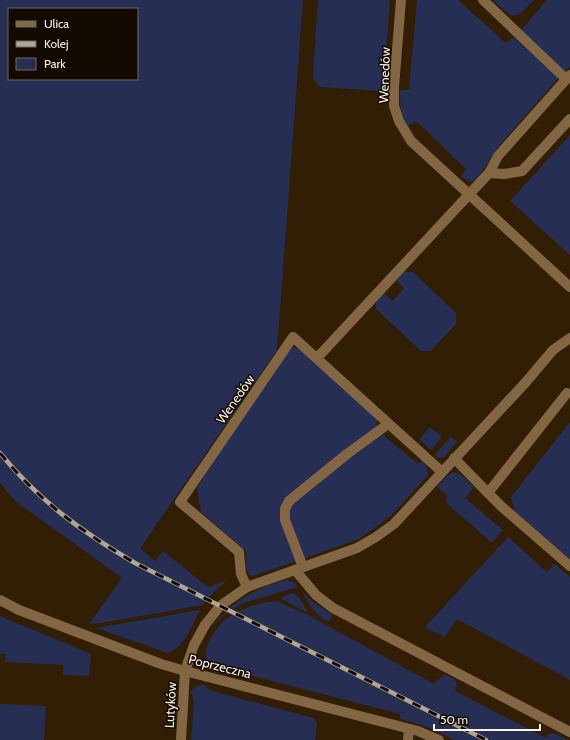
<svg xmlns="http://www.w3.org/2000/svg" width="570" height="740" viewBox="0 0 570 740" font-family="Cabin,sans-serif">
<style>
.green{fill:#272e53;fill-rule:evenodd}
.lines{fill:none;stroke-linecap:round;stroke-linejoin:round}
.minor{stroke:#836643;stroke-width:10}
.rail-casing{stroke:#b2a594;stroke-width:4.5}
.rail{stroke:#130a02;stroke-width:3;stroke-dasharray:9;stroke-linecap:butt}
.labels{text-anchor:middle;stroke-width:3;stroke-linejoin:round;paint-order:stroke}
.street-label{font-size:13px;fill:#fdf3e7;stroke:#130a02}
</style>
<rect width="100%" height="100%" fill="#311e04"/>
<g class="green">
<path d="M0 0H303L277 350 141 547 142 550 155 561 163 551 208 587 227 580 208 598 203 605 101 623 89 624 122 578 15 501 0 483ZM9 9H137V79H9Z"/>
<path d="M318 0H390L383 88 380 91 321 87 316 83 313 76Z"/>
<path d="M417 0H458L506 43 513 37 559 77 497 148 478 178 471 182 461 177 466 169 416 121 408 126C400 115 400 104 400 91L409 89Z"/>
<path d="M493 0H534C514 22 513 19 493 0Z"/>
<path d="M547 0H570V66L563 73 519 32Z"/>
<path d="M570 135V255L510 201Z"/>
<path d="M403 272H413L456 313V324L430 351H421L376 309V300L384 293 393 301 404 288 396 280Z"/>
<path d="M293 347 300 350 377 419 376 426 382 434 418 464 422 461 427 467 428 475 392 515 359 539 253 576 249 575 246 568 247 552 201 512 197 488 230 433 288 351Z"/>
<path d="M570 422V559L515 512 511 497Z"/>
<path d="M430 427 442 437 431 450 419 439Z"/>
<path d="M451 437 457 442 444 457 437 458 435 454Z"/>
<path d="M453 472 460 474 474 487 465 498 503 530 493 542 490 541 446 503V499L448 496 437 487 447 476Z"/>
<path d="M508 537 547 572 554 563 570 577V680L457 619 445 637 425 627Z"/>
<path d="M287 580 295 583 298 587 244 603 226 613 212 627C230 603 257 586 287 580Z"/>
<path d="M302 591 313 602 332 615 329 622C314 613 309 607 302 591Z"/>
<path d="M292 593C301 594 304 607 308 613L281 599 282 597Z"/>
<path d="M277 601 306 614 434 684 444 674 454 679 457 684 455 691 546 738 549 734 553 733 568 740H455L422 725 400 719V714L207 664C200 648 218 623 232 615 245 607 262 602 277 601Z"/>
<path d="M200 610C192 625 185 647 168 653L96 628Z"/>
<path d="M0 616 91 654 89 676 63 675V665L5 662 6 654H0Z"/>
<path d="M200 685H204L212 691 314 718 317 723 315 740H191L194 703 191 692 193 689Z"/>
<path d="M0 704 46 706 44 740H0Z"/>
</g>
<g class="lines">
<g class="minor">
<path d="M401 0 394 87V106L399 121 411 141 570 287"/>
<path d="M483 0 566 79"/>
<path d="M489 173 504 174 522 171 570 119"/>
<path d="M317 358 489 173 498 156 570 75"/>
<path d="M454 458 488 493 567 393"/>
<path d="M488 493 502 507 570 566"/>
<path d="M303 567 285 520V509L289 501 347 454 388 424"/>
<path d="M295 570 316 595 333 608 570 732"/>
<path d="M247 587 241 574 239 552 180 502 293 337 442 472"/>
<path d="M0 600 19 610 161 664 185 671 418 731 439 740"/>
<path d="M181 740 185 671 194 645 205 625 220 606 247 587 357 548 376 537 394 524 526 382 553 350 570 338"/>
<path d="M408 740 409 729"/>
</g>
<defs>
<path id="rail" d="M0 453C39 501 82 532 135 563L486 740"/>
</defs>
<use href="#rail" class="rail-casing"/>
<use href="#rail" class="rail"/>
</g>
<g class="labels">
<g class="street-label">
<text transform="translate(384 75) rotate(-88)" y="5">Wenedów</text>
<text transform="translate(235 399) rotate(-55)" y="5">Wenedów</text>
<text transform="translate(220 666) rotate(14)" y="5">Poprzeczna</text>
<text transform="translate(170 705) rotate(-87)" y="5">Lutyków</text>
</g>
</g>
<rect x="8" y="8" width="130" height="72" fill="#130a02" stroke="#71675e"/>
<rect x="16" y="21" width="20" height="6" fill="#836643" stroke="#71675e"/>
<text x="44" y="28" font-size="12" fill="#fdf3e7">Ulica</text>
<rect x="16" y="41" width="20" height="6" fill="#b2a594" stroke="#71675e"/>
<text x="44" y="48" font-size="12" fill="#fdf3e7">Kolej</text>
<rect x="16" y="58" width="20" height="12" fill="#272e53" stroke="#71675e"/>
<text x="44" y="68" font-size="12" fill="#fdf3e7">Park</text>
<path d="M434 724v6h106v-6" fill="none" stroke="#fdf3e7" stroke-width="2"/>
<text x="440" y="724" font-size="12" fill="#fdf3e7" stroke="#130a02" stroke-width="3" paint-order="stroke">50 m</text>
</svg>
